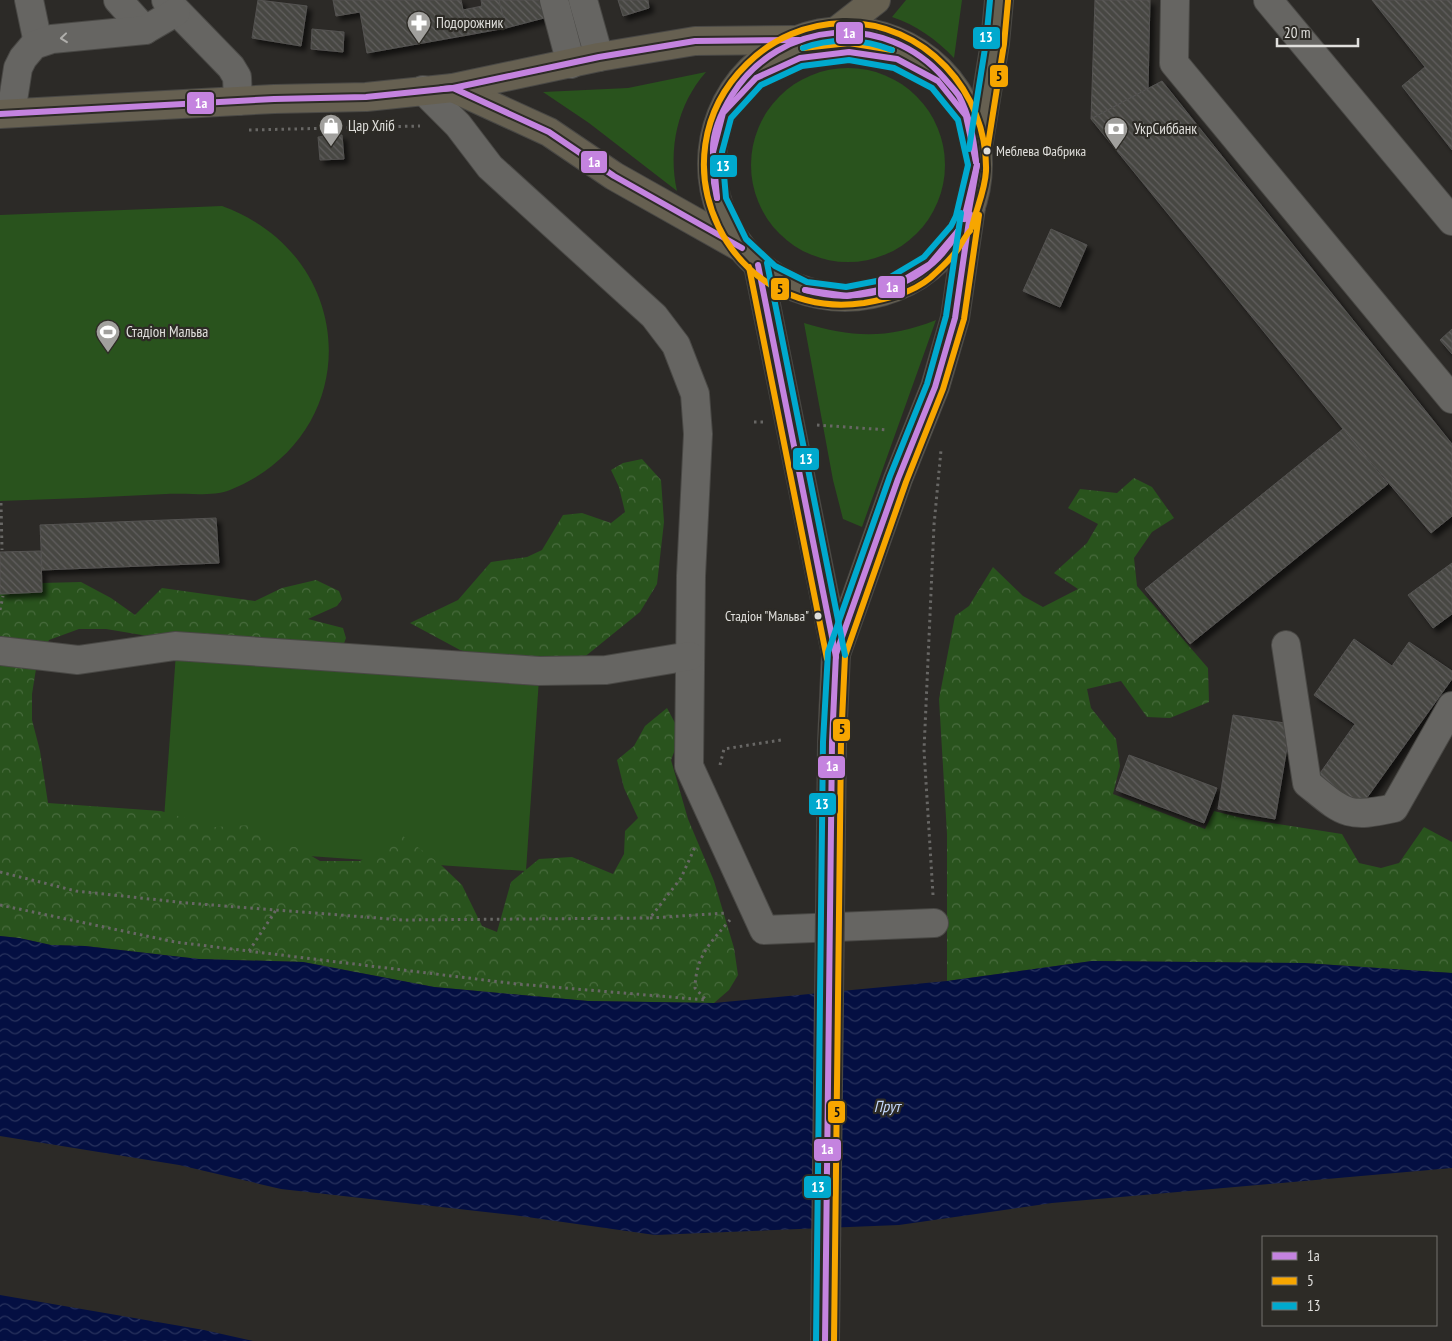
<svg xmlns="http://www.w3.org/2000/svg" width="1452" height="1341" viewBox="0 0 1452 1341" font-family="'PT Sans Narrow',sans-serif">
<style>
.green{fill:#29531d}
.forest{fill:url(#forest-crowns)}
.water{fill:url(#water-waves)}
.building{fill:url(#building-back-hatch);stroke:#545351;filter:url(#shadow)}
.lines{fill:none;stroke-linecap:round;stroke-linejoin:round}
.minor-casing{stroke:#494845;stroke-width:30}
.major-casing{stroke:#494845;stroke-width:30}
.highway-casing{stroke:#494845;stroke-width:30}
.path{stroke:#686765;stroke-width:3;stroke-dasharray:2.5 4;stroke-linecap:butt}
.minor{stroke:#666562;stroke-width:28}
.major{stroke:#666258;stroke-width:28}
.highway{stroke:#666051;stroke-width:28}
.major-bridge-casing{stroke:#494845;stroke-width:30;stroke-linecap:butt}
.major-bridge{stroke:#666258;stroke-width:28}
.bus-1-casing{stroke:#2d2b26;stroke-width:10}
.bus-2-casing{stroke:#2d2b26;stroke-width:10}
.bus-3-casing{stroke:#2d2b26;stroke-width:10}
.bus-1{stroke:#c483df;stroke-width:6}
.bus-2{stroke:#f7a600;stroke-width:6}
.bus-3{stroke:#00a9ce;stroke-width:6}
.oneway{stroke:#afaeab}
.bus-dot{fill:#e0dfdc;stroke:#2d2b26;stroke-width:2}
.labels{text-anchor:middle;stroke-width:4.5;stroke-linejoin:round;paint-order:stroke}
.bus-label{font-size:14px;fill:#e0dfdc;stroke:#2d2b26;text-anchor:start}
.poi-label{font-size:15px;fill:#e0dfdc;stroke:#2d2b26;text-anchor:start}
.water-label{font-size:16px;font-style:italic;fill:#c6daff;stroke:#2d2b26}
.line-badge{stroke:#2d2b26;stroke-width:2}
.badge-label{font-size:14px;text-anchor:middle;font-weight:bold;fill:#fff}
.pale-badge-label{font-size:14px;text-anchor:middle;font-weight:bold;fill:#111}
</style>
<defs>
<pattern id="forest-crowns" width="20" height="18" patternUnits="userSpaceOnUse" patternTransform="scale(1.25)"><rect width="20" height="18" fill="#29531d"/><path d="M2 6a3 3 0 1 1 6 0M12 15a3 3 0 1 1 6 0" fill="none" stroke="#486b3d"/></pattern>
<pattern id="water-waves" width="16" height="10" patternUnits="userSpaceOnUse" patternTransform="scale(1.25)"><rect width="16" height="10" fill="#040f42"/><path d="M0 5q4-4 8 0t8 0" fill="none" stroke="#28325d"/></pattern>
<pattern id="building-back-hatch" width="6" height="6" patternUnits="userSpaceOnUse" patternTransform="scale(1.25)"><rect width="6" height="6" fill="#474643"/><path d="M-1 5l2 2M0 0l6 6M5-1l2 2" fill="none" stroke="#61605e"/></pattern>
<filter id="shadow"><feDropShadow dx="4.5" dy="4.5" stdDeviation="2.5" flood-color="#0009"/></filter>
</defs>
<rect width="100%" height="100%" fill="#2c2a27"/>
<g class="green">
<path d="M906 0H962L954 58C936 39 916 25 892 17Z"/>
<circle cx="848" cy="165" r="97"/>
<path d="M706 72C677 105 668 149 677 191L589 123 543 92 628 88Z"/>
<path d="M222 206C360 256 366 435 230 490 212 497 186 493 166 494 111 497 55 499 0 501V215Z"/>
<path d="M936 320 862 527 843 519 833 480 804 323C852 338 889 339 936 320Z"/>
<path d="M176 653 539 679 526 871 162 846Z"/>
</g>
<g class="forest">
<path d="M642 459 661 480 664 522 657 584 640 612 582 659 503 662 460 650 410 623 458 600 491 562 527 557 542 550 563 515 582 513 611 523 625 512 619 487 611 470 623 463Z"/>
<path d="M1134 478 1152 487 1174 518 1152 532 1134 558 1137 586 1208 668 1209 702 1170 718 1147 717 1121 681 1087 689 1091 708 1116 739 1120 766 1113 794 1205 829 1214 811 1246 819 1342 834 1359 863 1381 868 1399 863 1424 827 1452 842V973L1304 963 1092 961 947 981V834L939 699 955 616 969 606 993 567 1023 596 1043 607 1078 589 1054 573 1087 543 1098 524 1068 508 1080 489 1117 493Z"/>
<path d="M316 580 339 591 342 599 337 606 308 619 343 628 346 638 343 646 172 640 106 629H79L49 640 36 669 32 694V720L40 751 48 803 161 811 215 827 251 825 273 845 296 847 320 861H360L403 836 440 864 462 885 482 926 497 932 511 882 539 859 572 857 613 874 624 854 625 831 638 818 624 788 617 760 634 746 645 726 667 708 681 734 671 760 688 819 714 881 734 948 738 975 729 990 714 1003 588 1001 434 987 303 962 199 959 85 946 51 945 19 938 0 936V584L81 582 111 598 135 615 162 588 255 601 282 588Z"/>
</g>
<g class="water">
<path d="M0 936 19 938 51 945 85 946 199 959 303 962 434 987 588 1001 714 1003 947 981 1092 961 1304 963 1452 973V1168L1052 1203 899 1225 655 1235 513 1215 281 1189 179 1165 0 1136Z"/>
<path d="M0 1295 204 1330 253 1341H0Z"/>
</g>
<g class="building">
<path d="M258 0 307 6 301 46 252 38Z"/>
<path d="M333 0H461L468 35 367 53 360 12 336 16Z"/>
<path d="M481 0H499L506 28 468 35 463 10 482 6Z"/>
<path d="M499 0H544L548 17 506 28Z"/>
<path d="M618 0H648L649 8 623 16Z"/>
<path d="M1095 0H1150L1148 89 1091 119Z"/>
<path d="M1372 0H1452V150L1402 86 1425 67Z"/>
<path d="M312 29 344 32 343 52 311 49Z"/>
<path d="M1162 81 1452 444V516L1431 533 1343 429 1091 119Z"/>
<path d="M342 135 344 159 320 160 318 137Z"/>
<path d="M1051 229 1087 245 1060 307 1023 291Z"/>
<path d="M1452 329V354L1440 340Z"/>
<path d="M1343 429 1388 484 1190 644 1145 589Z"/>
<path d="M216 518 219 563 42 570 40 525Z"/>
<path d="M41 551 42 592 0 594V552Z"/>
<path d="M1452 563V614L1433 628 1408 595Z"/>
<path d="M1354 639 1392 666 1409 642 1452 671V679L1361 806 1318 776 1355 724 1314 695Z"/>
<path d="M1233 715 1291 724 1275 819 1218 809Z"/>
<path d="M1129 755 1217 788 1204 823 1116 790Z"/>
</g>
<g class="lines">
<defs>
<g id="minor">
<path d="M29 0 38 43"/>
<path d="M118 0 145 30"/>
<path d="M166 0 231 67 237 77 238 101"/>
<path d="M554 0 571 64"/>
<path d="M583 0 599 57"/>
<path d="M1175 0 1174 63 1452 399"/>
<path d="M1268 0 1452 221"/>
<path d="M423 90 458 125 490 167 654 316 676 345 695 394 698 434 691 576 689 766 764 930 934 923"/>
<path d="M11 113 18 68 23 58 34 45 52 39 145 30 176 12"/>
<path d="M1286 645 1307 783C1343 812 1346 819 1394 808L1452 706"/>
<path d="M0 651 78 660 175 646 539 671 606 670 690 656"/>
</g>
<g id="major">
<path d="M758 265 836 654 832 742"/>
<path d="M836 654 898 479 935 387 955 318 971 207"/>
</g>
<g id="highway">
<circle cx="845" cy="164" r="133"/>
<path d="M835 32 876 0"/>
<path d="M453 88 549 132 614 176 740 247"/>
<path d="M0 114 274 99 366 97 453 88 599 57 695 41 795 40"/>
<path d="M979 141 995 43 999 0"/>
</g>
</defs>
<use href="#minor" class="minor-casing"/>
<use href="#major" class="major-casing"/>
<use href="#highway" class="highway-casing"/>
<g class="path">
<path d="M249 130 420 126"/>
<path d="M754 422H763"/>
<path d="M817 425 888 430"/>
<path d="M1 503 2 550"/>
<path d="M0 610 3 596"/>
<path d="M720 765 724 749 781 740"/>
<path d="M0 872 76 891 187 903 403 920 650 918 681 878 696 845"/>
<path d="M933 895 924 750 934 525 941 450"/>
<path d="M0 905 175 942 517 984 706 1000 695 988C696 956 710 943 730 920"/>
<path d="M650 918 726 913"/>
<path d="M249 951 276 910"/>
</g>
<use href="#minor" class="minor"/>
<use href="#major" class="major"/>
<use href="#highway" class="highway"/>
<defs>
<path id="major-bridge" d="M825 1341 832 742"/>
</defs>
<use href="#major-bridge" class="major-bridge-casing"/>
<use href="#major-bridge" class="major-bridge"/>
<defs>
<g id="bus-1">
<path d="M442 89 453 88 549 132 614 176 742 248"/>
<path d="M0 114 274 99 366 97 453 88 599 57 695 41 799 40"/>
<path d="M713 152 717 198"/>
<path d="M713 152 714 183 717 198"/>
<path d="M713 152C712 133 722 111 732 95 780 19 886 11 944 78 949 84 955 90 959 96 970 117 974 138 976 162"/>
<path d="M713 152 723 113 756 78 800 58 849 52 897 59 938 81 966 116 976 162"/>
<path d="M964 219 977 165"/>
<path d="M964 219 969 210 977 165"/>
<path d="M758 265 836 657"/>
<path d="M805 290 847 296 890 288 930 264 958 231"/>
<path d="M805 290C862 307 929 285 958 231"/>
<path d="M825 1341 832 742 836 654 898 479 935 387 955 318 970 214"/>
</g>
<g id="bus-2">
<path d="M803 48 849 43 892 50"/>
<path d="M987 151 1004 44 1008 1"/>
<path d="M970 231C965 236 962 243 958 249 951 259 939 270 930 278 912 293 887 299 864 303 729 323 650 159 747 64 773 38 807 24 843 23 924 21 988 92 986 171 985 191 976 209 972 227"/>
<path d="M749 267 827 659"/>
<path d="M834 1341 841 742 845 656 906 482 943 389 964 319 979 215"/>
</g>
<g id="bus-3">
<path d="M803 48C832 37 864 39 892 50"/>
<path d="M849 60 894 68 932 88 958 120 968 165 956 216 951 226 924 257 887 279 846 287 807 282 775 266 746 239 726 198 722 152 731 118 761 85 802 66Z"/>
<path d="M969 149 986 42 990 0"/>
<path d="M767 263 845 655"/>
<path d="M816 1341 823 742 828 652 890 476 927 384 946 316 961 213"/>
</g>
</defs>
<use href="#bus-1" class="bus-1-casing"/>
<use href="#bus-2" class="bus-2-casing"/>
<use href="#bus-3" class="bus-3-casing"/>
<use href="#bus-1" class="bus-1"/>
<use href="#bus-2" class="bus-2"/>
<use href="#bus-3" class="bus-3"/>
</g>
<defs><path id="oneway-chevron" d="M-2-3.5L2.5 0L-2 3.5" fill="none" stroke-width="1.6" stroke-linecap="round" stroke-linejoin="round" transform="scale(1.25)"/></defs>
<use class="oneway" href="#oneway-chevron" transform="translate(64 38) rotate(174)"/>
<defs>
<symbol id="pharmacy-pin" viewBox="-11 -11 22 30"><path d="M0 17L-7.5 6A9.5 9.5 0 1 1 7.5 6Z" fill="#a1a09d" stroke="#2d2b26"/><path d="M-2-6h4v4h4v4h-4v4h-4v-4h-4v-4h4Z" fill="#fff"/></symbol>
<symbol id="shop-pin" viewBox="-11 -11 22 30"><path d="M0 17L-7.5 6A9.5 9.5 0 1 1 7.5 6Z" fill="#a1a09d" stroke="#2d2b26"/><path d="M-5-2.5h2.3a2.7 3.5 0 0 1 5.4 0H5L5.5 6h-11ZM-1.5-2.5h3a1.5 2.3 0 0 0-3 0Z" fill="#fff"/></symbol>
<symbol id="bank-pin" viewBox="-11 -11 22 30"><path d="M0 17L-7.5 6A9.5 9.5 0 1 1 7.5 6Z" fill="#a1a09d" stroke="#2d2b26"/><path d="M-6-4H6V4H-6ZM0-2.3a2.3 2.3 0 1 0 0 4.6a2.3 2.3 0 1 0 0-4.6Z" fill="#fff"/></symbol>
<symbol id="stadium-pin" viewBox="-11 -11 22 30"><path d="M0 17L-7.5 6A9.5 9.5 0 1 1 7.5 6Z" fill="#a1a09d" stroke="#2d2b26"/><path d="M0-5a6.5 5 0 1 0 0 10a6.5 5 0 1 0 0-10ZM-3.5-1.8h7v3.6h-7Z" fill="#fff"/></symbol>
</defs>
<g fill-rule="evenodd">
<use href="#pharmacy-pin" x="405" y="9" width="28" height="38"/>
<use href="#shop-pin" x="317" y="112" width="28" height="38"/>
<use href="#bank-pin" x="1102" y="115" width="28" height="38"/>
<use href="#stadium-pin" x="94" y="318" width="28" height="38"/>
</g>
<g class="bus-dot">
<circle cx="987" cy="151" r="4.5"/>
<circle cx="818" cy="616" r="4.5"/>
</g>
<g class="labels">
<g class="bus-label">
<text x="996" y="156">Меблева Фабрика</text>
<text x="809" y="621" text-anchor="end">Стадіон "Мальва"</text>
</g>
<g class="poi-label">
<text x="436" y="28">Подорожник</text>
<text x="348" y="131">Цар Хліб</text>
<text x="1134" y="134">УкрСиббанк</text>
<text x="126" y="337">Стадіон Мальва</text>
</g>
<g class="water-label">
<text x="887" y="1112">Прут</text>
</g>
</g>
<g class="line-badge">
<rect x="835" y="21" width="29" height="24" rx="5" fill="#c483df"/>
<rect x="972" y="26" width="29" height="24" rx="5" fill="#00a9ce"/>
<rect x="989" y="64" width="20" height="24" rx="5" fill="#f7a600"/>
<rect x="186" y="91" width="29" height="24" rx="5" fill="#c483df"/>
<rect x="580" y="150" width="28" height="24" rx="5" fill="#c483df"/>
<rect x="709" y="154" width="29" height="24" rx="5" fill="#00a9ce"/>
<rect x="877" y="275" width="29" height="24" rx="5" fill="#c483df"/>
<rect x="770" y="277" width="20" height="24" rx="5" fill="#f7a600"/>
<rect x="792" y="447" width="28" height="24" rx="5" fill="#00a9ce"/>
<rect x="832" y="718" width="19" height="24" rx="5" fill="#f7a600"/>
<rect x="817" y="755" width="29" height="24" rx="5" fill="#c483df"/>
<rect x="808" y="792" width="29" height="24" rx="5" fill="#00a9ce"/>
<rect x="827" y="1100" width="19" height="24" rx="5" fill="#f7a600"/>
<rect x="813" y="1138" width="29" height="24" rx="5" fill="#c483df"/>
<rect x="803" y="1175" width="29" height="24" rx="5" fill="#00a9ce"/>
</g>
<g class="badge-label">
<text x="849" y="38">1а</text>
<text x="986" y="42">13</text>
<text x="201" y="108">1а</text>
<text x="594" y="167">1а</text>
<text x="723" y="171">13</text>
<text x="892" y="292">1а</text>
<text x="806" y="464">13</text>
<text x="832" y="771">1а</text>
<text x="822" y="809">13</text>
<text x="827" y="1154">1а</text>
<text x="818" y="1192">13</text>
</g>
<g class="pale-badge-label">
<text x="999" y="81">5</text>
<text x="780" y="294">5</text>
<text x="842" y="734">5</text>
<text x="837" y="1117">5</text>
</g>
<rect x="1262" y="1236" width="175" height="90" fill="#2d2b26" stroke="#75736f"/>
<rect x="1272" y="1252" width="25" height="8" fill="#c483df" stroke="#75736f"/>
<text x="1307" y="1261" font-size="15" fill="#e0dfdc">1а</text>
<rect x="1272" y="1277" width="25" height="8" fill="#f7a600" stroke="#75736f"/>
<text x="1307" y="1286" font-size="15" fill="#e0dfdc">5</text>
<rect x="1272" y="1302" width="25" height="8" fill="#00a9ce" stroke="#75736f"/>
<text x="1307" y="1311" font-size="15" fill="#e0dfdc">13</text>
<path d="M1277 38v8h81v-8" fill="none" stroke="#e0dfdc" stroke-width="2.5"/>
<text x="1284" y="38" font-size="15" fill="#e0dfdc" stroke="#2d2b26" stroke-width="4" paint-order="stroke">20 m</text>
</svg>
